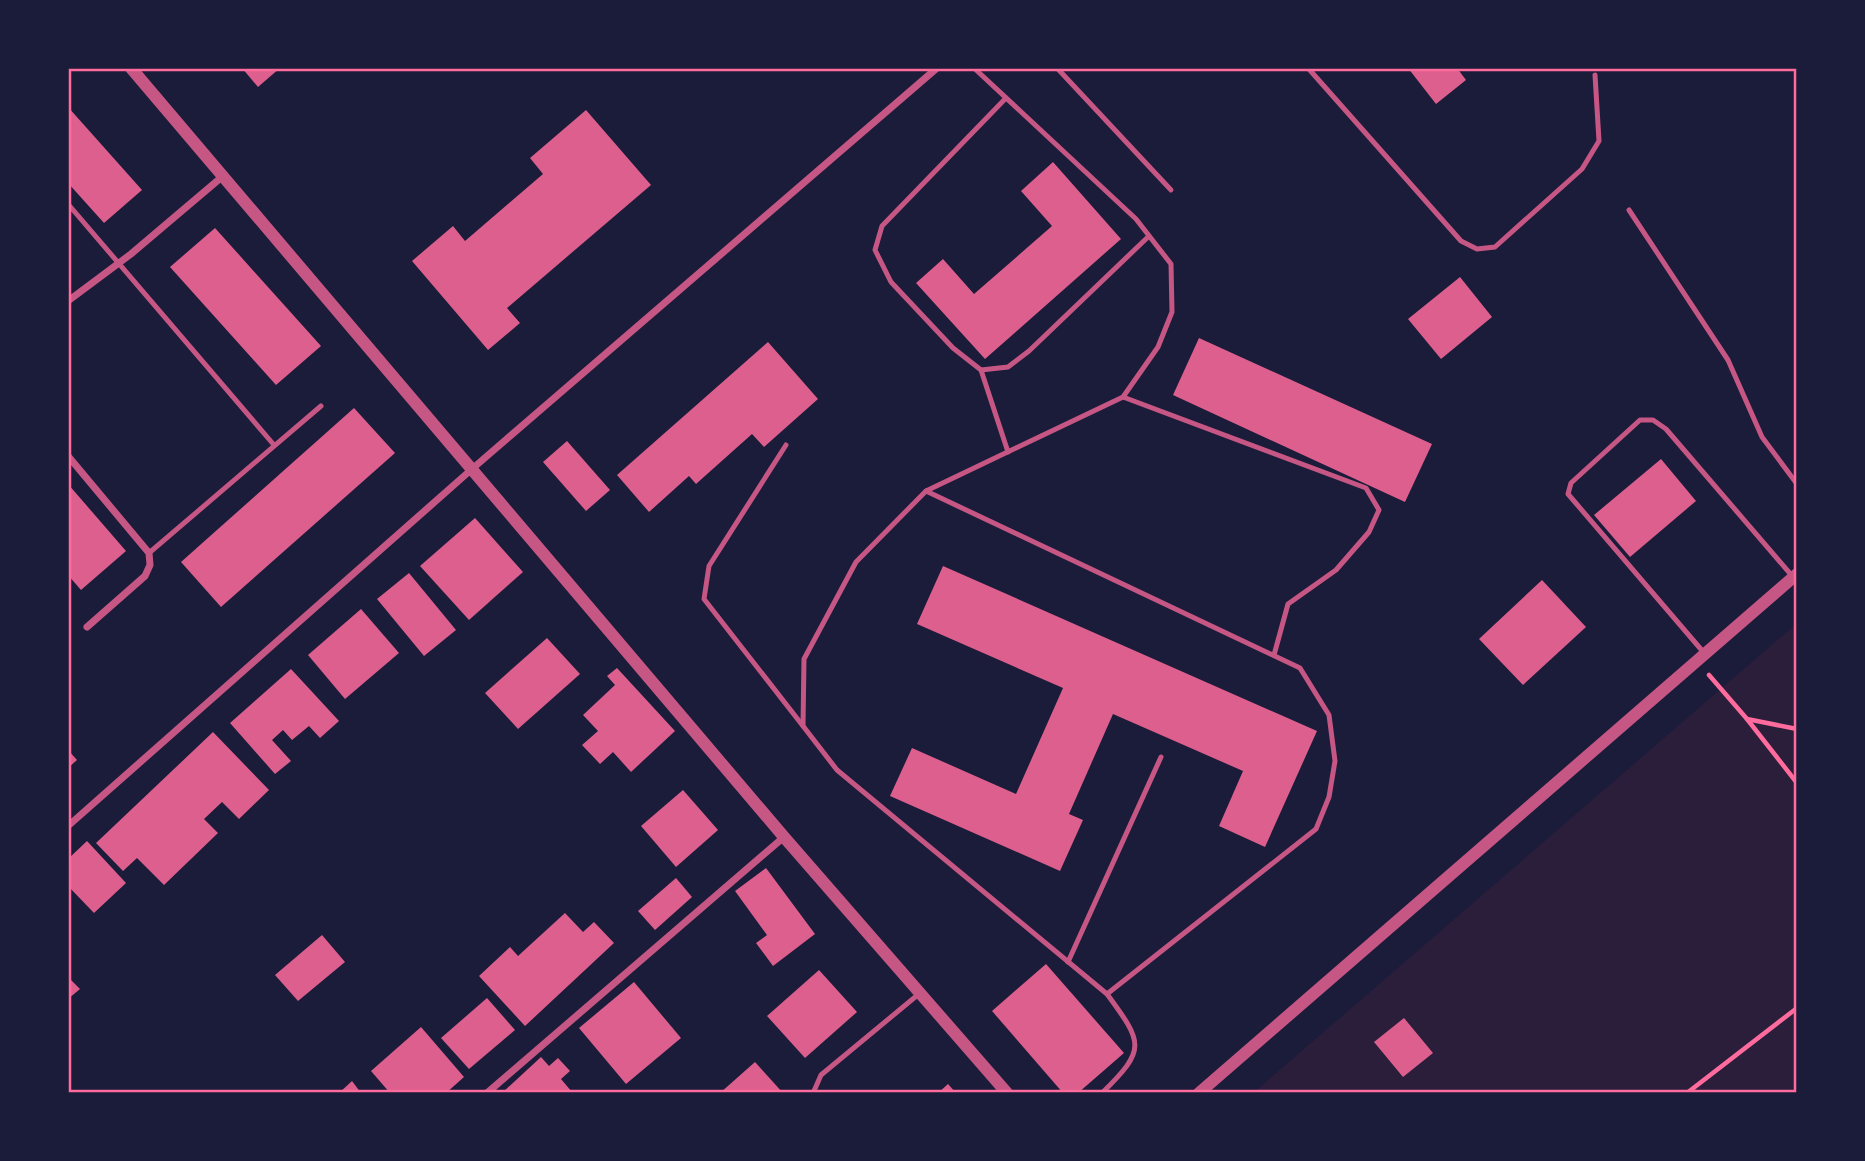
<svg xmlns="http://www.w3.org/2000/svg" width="1865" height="1161" viewBox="0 0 1865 1161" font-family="'Sofia Sans Condensed',sans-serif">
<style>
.green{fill:#2a1e3b}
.building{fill:#dd5f8e}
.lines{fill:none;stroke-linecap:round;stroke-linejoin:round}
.path{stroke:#ff6b9d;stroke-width:4.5}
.service{stroke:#c65784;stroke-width:5}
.minor{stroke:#c65784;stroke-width:7}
.tertiary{stroke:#c65784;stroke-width:12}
.neatline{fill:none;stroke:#ff6b9d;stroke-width:2.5}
</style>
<rect width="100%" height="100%" fill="#1b1b3a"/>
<path class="green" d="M1797 623V1093H1253Z"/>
<g class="building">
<path d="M242 68H280L258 87Z"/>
<path d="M1408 68H1457L1466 80 1436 104Z"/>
<path d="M68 107 142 190 104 223 68 183Z"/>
<path d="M586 110 651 185 507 308 520 323 488 350 412 261 453 226 465 241 543 174 530 158Z"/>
<path d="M1053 162 1121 239 985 359 916 283 943 259 974 294 1052 226 1021 191Z"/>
<path d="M215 228 321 346 276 385 170 267Z"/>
<path d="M1460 277 1492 317 1441 359 1408 319Z"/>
<path d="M1199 338 1432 444 1405 502 1173 395Z"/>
<path d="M768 342 818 399 764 447 752 434 696 484 689 476 649 512 617 475Z"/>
<path d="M354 408 395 453 221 607 181 562Z"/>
<path d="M567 441 610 490 586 511 543 462Z"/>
<path d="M1661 459 1696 501 1630 557 1594 515Z"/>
<path d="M68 484 126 551 81 590 68 575Z"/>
<path d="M475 518 523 572 469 620 420 566Z"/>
<path d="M943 566 1317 731 1265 847 1219 826 1243 771 1113 714 1069 814 1083 820 1060 871 890 796 912 748 1016 794 1063 688 917 624Z"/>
<path d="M409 573 456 630 424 656 377 599Z"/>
<path d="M1542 580 1586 627 1523 685 1479 639Z"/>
<path d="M361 609 399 653 345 699 308 655Z"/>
<path d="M547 638 580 674 518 729 485 693Z"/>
<path d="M617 668 675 731 631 772 613 752 600 764 582 745 598 731 583 715 615 685 607 676Z"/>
<path d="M291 669 339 721 320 738 309 726 292 740 283 730 272 740 291 761 275 774 230 723Z"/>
<path d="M213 732 269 790 239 819 222 802 204 819 218 833 164 885 137 858 123 871 96 843Z"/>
<path d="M68 750 77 760 68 768Z"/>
<path d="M683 790 718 830 676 867 641 826Z"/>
<path d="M87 841 126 883 94 913 68 886V859Z"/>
<path d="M766 868 815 934 773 966 756 943 767 935 735 891Z"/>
<path d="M676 878 692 897 655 930 638 911Z"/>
<path d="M565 913 583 932 594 922 614 943 525 1026 479 976 510 947 518 956Z"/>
<path d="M322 935 345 962 298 1001 275 975Z"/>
<path d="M1046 964 1124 1053 1078 1093H1063L992 1011Z"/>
<path d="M819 970 857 1012 805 1058 767 1016Z"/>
<path d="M68 977 80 989 68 999Z"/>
<path d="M634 982 681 1038 626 1084 579 1028Z"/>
<path d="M487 998 515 1030 469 1069 441 1038Z"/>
<path d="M1404 1018 1433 1053 1403 1077 1374 1042Z"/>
<path d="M421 1027 464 1077 446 1093H390L371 1071Z"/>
<path d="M541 1057 549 1066 558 1058 570 1071 561 1079 572 1092 502 1093Z"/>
<path d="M755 1062 783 1093H720Z"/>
<path d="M352 1081 361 1093H339Z"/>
<path d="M948 1084 956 1093H938Z"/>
</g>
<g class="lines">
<g class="path">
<path d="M1709 675 1747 719 1797 783"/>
<path d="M1747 719 1797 729"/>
<path d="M1687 1093 1797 1008"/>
</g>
<g class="service">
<path d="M974 68 1136 219 1171 264 1172 312 1158 347 1123 397 926 491 856 562 804 659 803 726 837 770 1107 994C1143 1043 1147 1049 1102 1093"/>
<path d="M1057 68 1171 190"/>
<path d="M1308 68 1461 241 1477 249 1495 247 1582 169 1599 141 1595 75"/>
<path d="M1006 98 882 226 875 250 891 282 953 348 981 370 1008 367 1029 351 1149 236"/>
<path d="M68 204 274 445"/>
<path d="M1629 210 1728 360 1762 437 1797 484"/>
<path d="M981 370 1008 452"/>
<path d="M1123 397 1366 488 1379 510 1369 532 1336 570 1288 604 1274 655"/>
<path d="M786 445 709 566 704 599 803 726"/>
<path d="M926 491 1300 668 1329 715 1335 761 1329 797 1316 829 1107 994"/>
<path d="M149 553 321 406"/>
<path d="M1705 654 1568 494 1571 483 1640 420H1653L1666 429 1793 577"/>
<path d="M1068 962 1161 757"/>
<path d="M815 1093 814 1091 821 1075 920 993"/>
</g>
<g class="minor">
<path d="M68 301 131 254 223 176"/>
<path d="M68 456 149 553 150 565 145 576 87 627"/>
<path d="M68 826 472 469 937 68"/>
<path d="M487 1093 784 837"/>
</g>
<g class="tertiary">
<path d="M131 68 784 837 1007 1093"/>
<path d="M1199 1093 1797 574"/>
</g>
</g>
<rect width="1865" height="1161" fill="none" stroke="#1b1b3a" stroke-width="140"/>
<rect x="70" y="70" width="1725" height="1021" class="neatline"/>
</svg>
